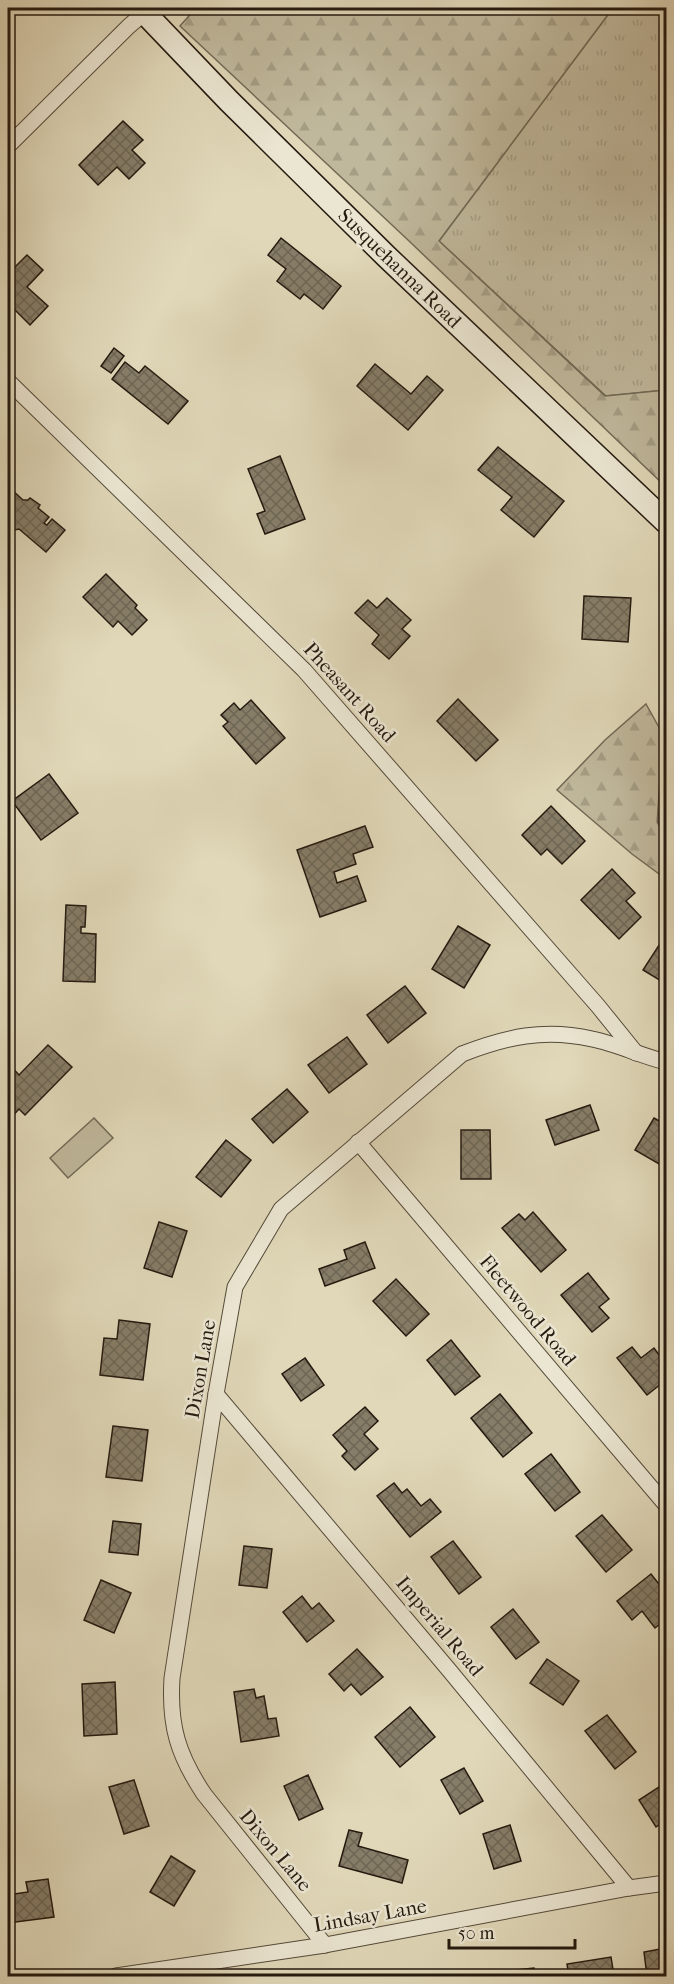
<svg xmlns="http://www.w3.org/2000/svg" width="674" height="1984" viewBox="0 0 674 1984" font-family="'IM FELL French Canon',serif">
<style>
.grass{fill:url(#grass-tufts);stroke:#726956;stroke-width:1.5}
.forest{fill:url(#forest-firs);stroke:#726956;stroke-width:1.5}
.pitch{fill:#c0b89c;stroke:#726956;stroke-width:1.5}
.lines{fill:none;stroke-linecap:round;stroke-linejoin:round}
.stream{stroke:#6f6553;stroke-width:5}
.building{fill:url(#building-cross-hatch);stroke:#251a10;stroke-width:1.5}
.minor-casing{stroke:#544a3a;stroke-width:17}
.secondary-casing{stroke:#251a10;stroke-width:25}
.minor{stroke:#ebe6d2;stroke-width:15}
.secondary{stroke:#ebe6d2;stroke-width:22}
.labels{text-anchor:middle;stroke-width:5;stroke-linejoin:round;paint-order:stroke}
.street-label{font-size:20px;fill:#251a10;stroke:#ebe6d2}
</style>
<defs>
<pattern id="grass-tufts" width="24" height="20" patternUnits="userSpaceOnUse" patternTransform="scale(1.5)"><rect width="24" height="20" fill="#c0b89c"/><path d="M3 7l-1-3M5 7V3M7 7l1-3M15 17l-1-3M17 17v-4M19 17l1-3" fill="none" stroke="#a59e85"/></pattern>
<pattern id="forest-firs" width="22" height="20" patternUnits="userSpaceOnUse" patternTransform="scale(1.5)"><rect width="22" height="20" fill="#c0b89c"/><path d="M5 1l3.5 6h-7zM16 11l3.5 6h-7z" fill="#a59e85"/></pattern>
<pattern id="building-cross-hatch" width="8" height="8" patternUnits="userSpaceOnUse" patternTransform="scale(1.5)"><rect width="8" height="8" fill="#867d68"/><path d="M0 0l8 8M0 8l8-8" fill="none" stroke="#6d6654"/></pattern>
</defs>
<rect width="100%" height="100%" fill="#e0d8b9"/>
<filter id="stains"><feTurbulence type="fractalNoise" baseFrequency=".00333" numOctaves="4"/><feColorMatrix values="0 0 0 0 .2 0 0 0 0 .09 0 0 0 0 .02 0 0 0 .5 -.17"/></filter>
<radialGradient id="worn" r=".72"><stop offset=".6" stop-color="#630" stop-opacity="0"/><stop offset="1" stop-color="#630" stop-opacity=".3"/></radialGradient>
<path class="grass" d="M613 8H666V390L606 396 439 241Z"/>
<g class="forest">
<path d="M196 8H613L439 241 605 396 666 390V487L408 240 180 26Z"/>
<path d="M646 704 666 740V879L632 854 557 790 605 740Z"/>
</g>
<path class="pitch" d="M94 1118 113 1138 68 1178 50 1158Z"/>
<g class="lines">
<path class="stream" d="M666 762 662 773 659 822 666 833"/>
</g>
<g class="building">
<path d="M123 121 143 140 132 150 145 163 129 179 117 167 98 185 79 165Z"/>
<path d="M281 238 341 286 323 309 304 294 300 299 277 281 286 269 268 255Z"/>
<path d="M27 255 43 270 27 287 48 306 30 325 8 303V265L12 270Z"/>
<path d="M114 348 124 356 111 373 101 366Z"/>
<path d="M125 362 139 373 145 366 188 401 168 424 112 379Z"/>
<path d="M375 364 411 394 427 376 443 390 408 430 357 386Z"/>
<path d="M498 447 564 501 534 537 501 510 512 497 478 470Z"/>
<path d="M280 456 305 519 265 534 257 514 265 511 248 469Z"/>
<path d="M11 489 23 500H28L30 498 40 505 38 508 49 517 44 523 47 525 52 519 65 530 46 552 19 529 10 531 8 529V493Z"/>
<path d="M106 574 137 605 135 608 147 620 132 635 118 621 113 627 83 597Z"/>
<path d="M584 596 631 598 628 642 582 639Z"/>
<path d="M387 598 411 620 402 629 410 636 389 659 372 644 379 635 355 613 368 600 377 608Z"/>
<path d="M458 699 498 740 476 761 437 721Z"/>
<path d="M251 700 285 738 256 764 223 726 228 722 221 715 234 703 240 710Z"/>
<path d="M49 774 78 813 41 840 12 801Z"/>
<path d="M551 806 585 841 562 864 547 849 541 855 522 835Z"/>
<path d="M365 826 373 847 353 854 356 864 334 872 337 883 357 876 366 901 320 917 297 850Z"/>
<path d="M612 869 635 893 626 901 641 917 619 939 581 900Z"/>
<path d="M66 905 86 906 85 927H81V933L96 934 95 982 63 981Z"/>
<path d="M458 926 490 945 464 988 432 969Z"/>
<path d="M661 942 666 946V984L643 970Z"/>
<path d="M405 986 426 1013 388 1043 367 1015Z"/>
<path d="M347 1037 367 1064 329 1093 308 1065Z"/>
<path d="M48 1045 72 1067 25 1115 19 1109 8 1121V1065L9 1064 19 1075Z"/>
<path d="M287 1089 308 1112 273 1143 252 1119Z"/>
<path d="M590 1105 599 1130 555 1145 546 1120Z"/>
<path d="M654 1118 666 1125V1168L635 1150Z"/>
<path d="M461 1130H490L491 1179H461Z"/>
<path d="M226 1140 251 1160 221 1197 196 1177Z"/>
<path d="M533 1212 566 1250 541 1272 502 1228 519 1214 525 1220Z"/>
<path d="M159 1222 187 1231 172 1277 144 1268Z"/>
<path d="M365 1242 375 1268 325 1286 319 1269 347 1259 344 1250Z"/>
<path d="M588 1273 609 1299 599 1307 609 1318 592 1332 561 1295Z"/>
<path d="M396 1279 429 1314 406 1336 373 1301Z"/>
<path d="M119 1320 150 1324 143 1380 100 1375 104 1338 117 1339Z"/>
<path d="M451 1340 480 1376 455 1395 427 1360Z"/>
<path d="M632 1347 641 1358 654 1348 666 1364V1380L647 1395 617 1358Z"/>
<path d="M305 1358 324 1385 301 1401 282 1374Z"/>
<path d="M500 1394 532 1433 503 1457 471 1418Z"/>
<path d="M365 1407 378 1421 364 1434 378 1449 355 1470 342 1456 347 1451 333 1435Z"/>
<path d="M113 1426 148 1430 142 1481 106 1477Z"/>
<path d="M551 1454 580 1492 555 1511 525 1474Z"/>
<path d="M394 1483 402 1493 407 1489 421 1506 430 1499 441 1512 410 1537 377 1496Z"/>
<path d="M602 1515 632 1550 606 1572 576 1536Z"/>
<path d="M113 1521 141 1524 138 1555 109 1552Z"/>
<path d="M453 1541 481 1577 459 1594 431 1557Z"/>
<path d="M244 1546 272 1549 267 1588 239 1585Z"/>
<path d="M651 1574 666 1593V1619L655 1628 642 1611 632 1620 617 1601Z"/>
<path d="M101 1580 131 1593 114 1633 84 1620Z"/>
<path d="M302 1596 312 1609 319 1603 334 1621 307 1642 283 1612Z"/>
<path d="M513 1609 539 1642 516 1659 491 1627Z"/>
<path d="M357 1649 383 1677 361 1695 351 1684 344 1691 329 1674Z"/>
<path d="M547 1659 579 1681 563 1705 530 1683Z"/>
<path d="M115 1682 117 1734 84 1736 82 1684Z"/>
<path d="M254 1689 256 1698 264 1696 268 1719 276 1718 279 1736 241 1742 234 1692Z"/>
<path d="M410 1707 435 1737 400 1767 375 1737Z"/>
<path d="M607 1715 636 1752 615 1769 585 1731Z"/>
<path d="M464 1768 483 1801 460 1814 441 1780Z"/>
<path d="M308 1775 323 1809 299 1820 284 1786Z"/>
<path d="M134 1780 149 1826 124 1834 109 1787Z"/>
<path d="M665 1783 666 1820 656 1827 639 1800Z"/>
<path d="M510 1825 521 1861 494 1869 483 1834Z"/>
<path d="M349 1830 362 1833 358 1846 408 1860 402 1883 339 1866Z"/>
<path d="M171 1856 195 1871 174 1906 150 1892Z"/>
<path d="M48 1879 54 1917 8 1923V1895L28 1892 26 1882Z"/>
<path d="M666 1948V1975L647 1976 644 1952Z"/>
<path d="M611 1957 614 1976H569L567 1964Z"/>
<path d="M534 1968 535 1976H495V1972Z"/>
</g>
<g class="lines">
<defs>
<g id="minor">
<path d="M8 146 129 26 150 8"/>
<path d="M8 381 304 670 598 1006 636 1053"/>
<path d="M358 1142 666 1505"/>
<path d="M216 1394 449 1670 629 1888"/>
<path d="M325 1945 204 1794C178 1755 169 1726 172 1678L216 1394 235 1287 281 1209 462 1054C506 1037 544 1028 592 1039 617 1044 641 1056 666 1062"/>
<path d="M116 1976 325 1945 629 1888 666 1883"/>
</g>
<path id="secondary" d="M140 8 229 101 386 256 666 522"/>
</defs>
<use href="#minor" class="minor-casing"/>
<use href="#secondary" class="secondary-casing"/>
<use href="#minor" class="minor"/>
<use href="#secondary" class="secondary"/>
</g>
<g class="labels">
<g class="street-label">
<text transform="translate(400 268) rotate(44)" y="7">Susquehanna Road</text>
<text transform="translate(350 692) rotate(48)" y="7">Pheasant Road</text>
<text transform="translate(528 1310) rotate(50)" y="7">Fleetwood Road</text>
<text transform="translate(200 1369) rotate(-80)" y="7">Dixon Lane</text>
<text transform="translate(440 1626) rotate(50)" y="7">Imperial Road</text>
<text transform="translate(276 1850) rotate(50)" y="7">Dixon Lane</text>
<text transform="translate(370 1915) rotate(-10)" y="7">Lindsay Lane</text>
</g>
</g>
<rect width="674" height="1984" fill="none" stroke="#e0d8b9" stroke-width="30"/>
<rect x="9" y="9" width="656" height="1966" fill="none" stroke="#251a10" stroke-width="3"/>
<rect x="15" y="15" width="644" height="1954" fill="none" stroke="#251a10" stroke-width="1.5"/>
<path d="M449 1939v9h126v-9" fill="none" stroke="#251a10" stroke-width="3"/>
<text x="458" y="1939" font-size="18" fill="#251a10" stroke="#ebe6d2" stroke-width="4.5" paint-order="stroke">50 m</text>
<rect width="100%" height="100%" filter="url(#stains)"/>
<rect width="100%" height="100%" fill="url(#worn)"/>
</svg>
